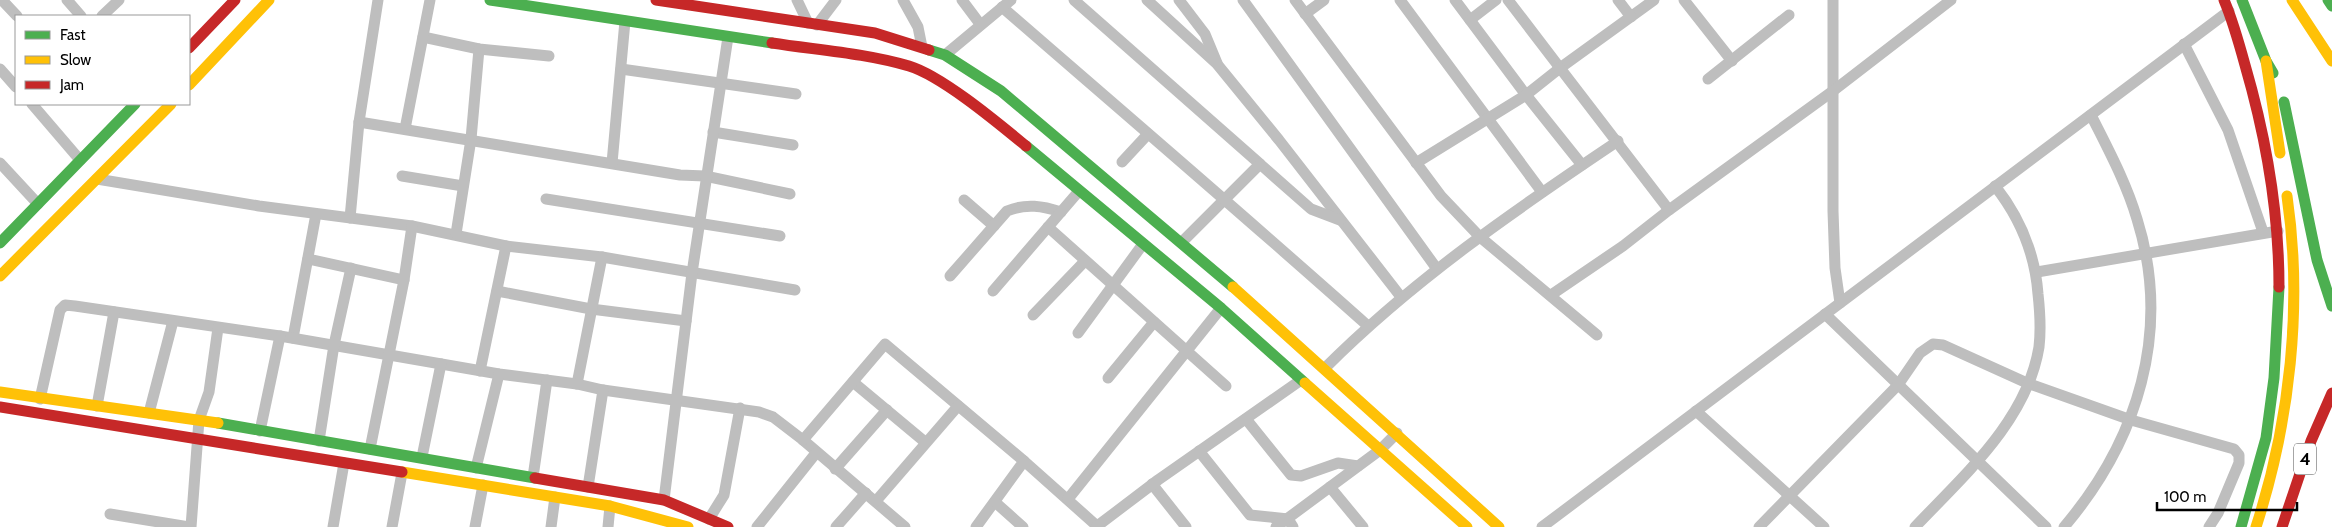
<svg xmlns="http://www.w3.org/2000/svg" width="2332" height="527" viewBox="0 0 2332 527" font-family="Cabin,sans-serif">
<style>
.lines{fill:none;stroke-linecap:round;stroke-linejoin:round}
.street{stroke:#bebebe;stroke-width:11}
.fast{stroke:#4caf50;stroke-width:11}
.slow{stroke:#ffc107;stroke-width:11}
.jam{stroke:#c62828;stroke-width:11}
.labels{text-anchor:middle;stroke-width:4.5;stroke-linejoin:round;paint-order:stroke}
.shield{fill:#fff;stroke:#4c4c4c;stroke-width:1}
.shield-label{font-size:18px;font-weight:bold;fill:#000}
</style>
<rect width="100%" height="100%" fill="#fff"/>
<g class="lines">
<g class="street">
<path d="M2 0 17 16"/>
<path d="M67 0 81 16"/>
<path d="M797 0 808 23"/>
<path d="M903 0 918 27 922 47"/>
<path d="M962 0 980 24"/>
<path d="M1074 0 1260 164 1182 242"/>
<path d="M1147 0 1217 64 1279 140 1401 297"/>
<path d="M1179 0 1205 34 1217 63"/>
<path d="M1243 0 1437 269"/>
<path d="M1295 0 1441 196 1480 237 1597 335"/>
<path d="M1400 0 1542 192"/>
<path d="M1455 0 1526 95 1582 165"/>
<path d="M1508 0 1560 68 1654 0"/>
<path d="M1618 0 1631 17"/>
<path d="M1684 0 1732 61"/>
<path d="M1833 0V211L1835 268 1840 303"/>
<path d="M1002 7C1124 113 1247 218 1368 326"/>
<path d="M1305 14 1324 0"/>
<path d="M102 16 119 0"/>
<path d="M1470 20 1496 0"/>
<path d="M817 25 836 0"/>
<path d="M423 37 479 49 549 56"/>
<path d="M2184 44 2228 130 2263 232"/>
<path d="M945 55 1011 0"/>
<path d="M0 69 16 87"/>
<path d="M621 69 796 94"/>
<path d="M1708 79 1789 15"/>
<path d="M32 104 80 160"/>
<path d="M359 122 680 175 705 176 790 194"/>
<path d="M405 129 430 0"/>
<path d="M713 132 793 145"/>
<path d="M1122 162 1148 134"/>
<path d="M0 163 38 204"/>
<path d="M612 163 625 21"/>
<path d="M1416 163 1526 95 1560 68 1669 210"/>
<path d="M1260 164 1311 209 1340 220"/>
<path d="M402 176 463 186"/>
<path d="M97 179 259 206 412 226 506 246 602 257 795 290"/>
<path d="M546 199 780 236"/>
<path d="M964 200 994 226"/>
<path d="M350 218 359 122 378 0"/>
<path d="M1048 227 1226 386"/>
<path d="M456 234 471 139 479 49"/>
<path d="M308 259 404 280"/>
<path d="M2037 272 2278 231"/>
<path d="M950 276 1007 211C1026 203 1043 206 1061 212"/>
<path d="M497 291 591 309 686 321"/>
<path d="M993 291 1079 191"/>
<path d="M1551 295 1623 246 1669 210 1833 91 1951 0"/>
<path d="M1825 314 2046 527"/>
<path d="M1033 315 1085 261"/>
<path d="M1078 333 1143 244"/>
<path d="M293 338 316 214"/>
<path d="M1325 368C1413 280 1515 210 1618 141"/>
<path d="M480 371 506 246"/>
<path d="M1108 378 1154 322"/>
<path d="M853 382 925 442"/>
<path d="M577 384 602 257"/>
<path d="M40 399 60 310 65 305 75 306 280 336 499 374 577 384 603 390 759 412 773 417 803 440 905 527"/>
<path d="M97 406 114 312"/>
<path d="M1696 411 1824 527"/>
<path d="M149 413 173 321"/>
<path d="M1246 419 1291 475 1301 476 1338 463 1358 466"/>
<path d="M260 431 280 336"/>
<path d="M803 440 885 344 1024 461 976 527"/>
<path d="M319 441 334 345 351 268"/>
<path d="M370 449 404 280 412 226"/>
<path d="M1199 451 1250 515 1288 519 1293 527"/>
<path d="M422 457 441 364"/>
<path d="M1024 461 1097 526"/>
<path d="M476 468 499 374"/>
<path d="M835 469 887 410"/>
<path d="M533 477 547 380"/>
<path d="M1152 484 1186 527"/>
<path d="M588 487 603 390"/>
<path d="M1330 487 1363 527"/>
<path d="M1068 499 1221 308"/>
<path d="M664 500 692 273 728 37"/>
<path d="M876 501 958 406"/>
<path d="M995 502 1023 527"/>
<path d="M110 514 189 527"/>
<path d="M709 519 724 495 740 408"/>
<path d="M191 527 199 420 209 392 218 328"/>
<path d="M333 527 344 463"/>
<path d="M392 527 402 473"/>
<path d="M475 527 483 485"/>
<path d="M551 527 555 497"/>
<path d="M608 527 610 506"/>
<path d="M757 527 816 453"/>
<path d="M836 527 866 493"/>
<path d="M1096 527 1158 480 1301 380"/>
<path d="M1276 527 1380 450 1397 433"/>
<path d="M1542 527 2229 11"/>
<path d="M1759 527 1898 385 1920 353 1933 344 1943 345 2027 383 2131 420 2234 449 2239 455V463L2218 513 2209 527"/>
<path d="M1915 527C1963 476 2027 421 2039 347 2041 330 2040 312 2038 294 2035 253 2021 219 1995 186"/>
<path d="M2064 527C2138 440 2172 331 2137 219 2126 182 2108 149 2091 115"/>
</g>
<g class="fast">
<path d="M490 0 772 43"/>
<path d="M2242 0 2266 61 2273 73"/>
<path d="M2328 0 2332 6"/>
<path d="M929 50 945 55 1001 91 1233 287"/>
<path d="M2284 102 2317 260 2332 306"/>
<path d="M1026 146 1221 308 1305 383"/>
<path d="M0 243 135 104"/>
<path d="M218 423 535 478"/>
<path d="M2241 527 2266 438 2274 378 2279 287"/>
</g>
<g class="slow">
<path d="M2292 0 2332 61"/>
<path d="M2266 61 2280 153"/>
<path d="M189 85 269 0"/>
<path d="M0 276 171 104"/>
<path d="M1233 287 1499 527"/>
<path d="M1305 383 1467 527"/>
<path d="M0 392 218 423"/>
<path d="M402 472 610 506 688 527"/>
<path d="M2256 527C2290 422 2303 305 2287 196"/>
</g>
<g class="jam">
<path d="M656 0 875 33 929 50"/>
<path d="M2224 0C2233 21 2239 43 2245 65 2266 137 2279 211 2279 287"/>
<path d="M772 43C817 50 865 53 909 66 942 76 998 123 1026 146"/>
<path d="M189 48 235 0"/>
<path d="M0 407 402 472"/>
<path d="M535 478 664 500 728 527"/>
<path d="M2282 527 2311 441 2332 393"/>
</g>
</g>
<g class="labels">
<rect class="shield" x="2294" y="443.5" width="22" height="31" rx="4"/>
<g class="shield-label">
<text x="2305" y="465">4</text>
</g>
</g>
<rect x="15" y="15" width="175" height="90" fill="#ffffff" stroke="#999999"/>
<rect x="25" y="31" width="25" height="8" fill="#4caf50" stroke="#999999"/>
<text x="60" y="40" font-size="15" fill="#000000">Fast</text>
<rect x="25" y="56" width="25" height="8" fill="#ffc107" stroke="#999999"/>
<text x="60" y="65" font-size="15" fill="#000000">Slow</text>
<rect x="25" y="81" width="25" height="8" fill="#c62828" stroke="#999999"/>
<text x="60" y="90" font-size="15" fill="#000000">Jam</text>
<path d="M2157 502v8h140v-8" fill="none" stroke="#000000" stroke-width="2.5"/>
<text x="2164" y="502" font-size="15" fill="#000000" stroke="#ffffff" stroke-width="4" paint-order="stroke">100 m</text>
</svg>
